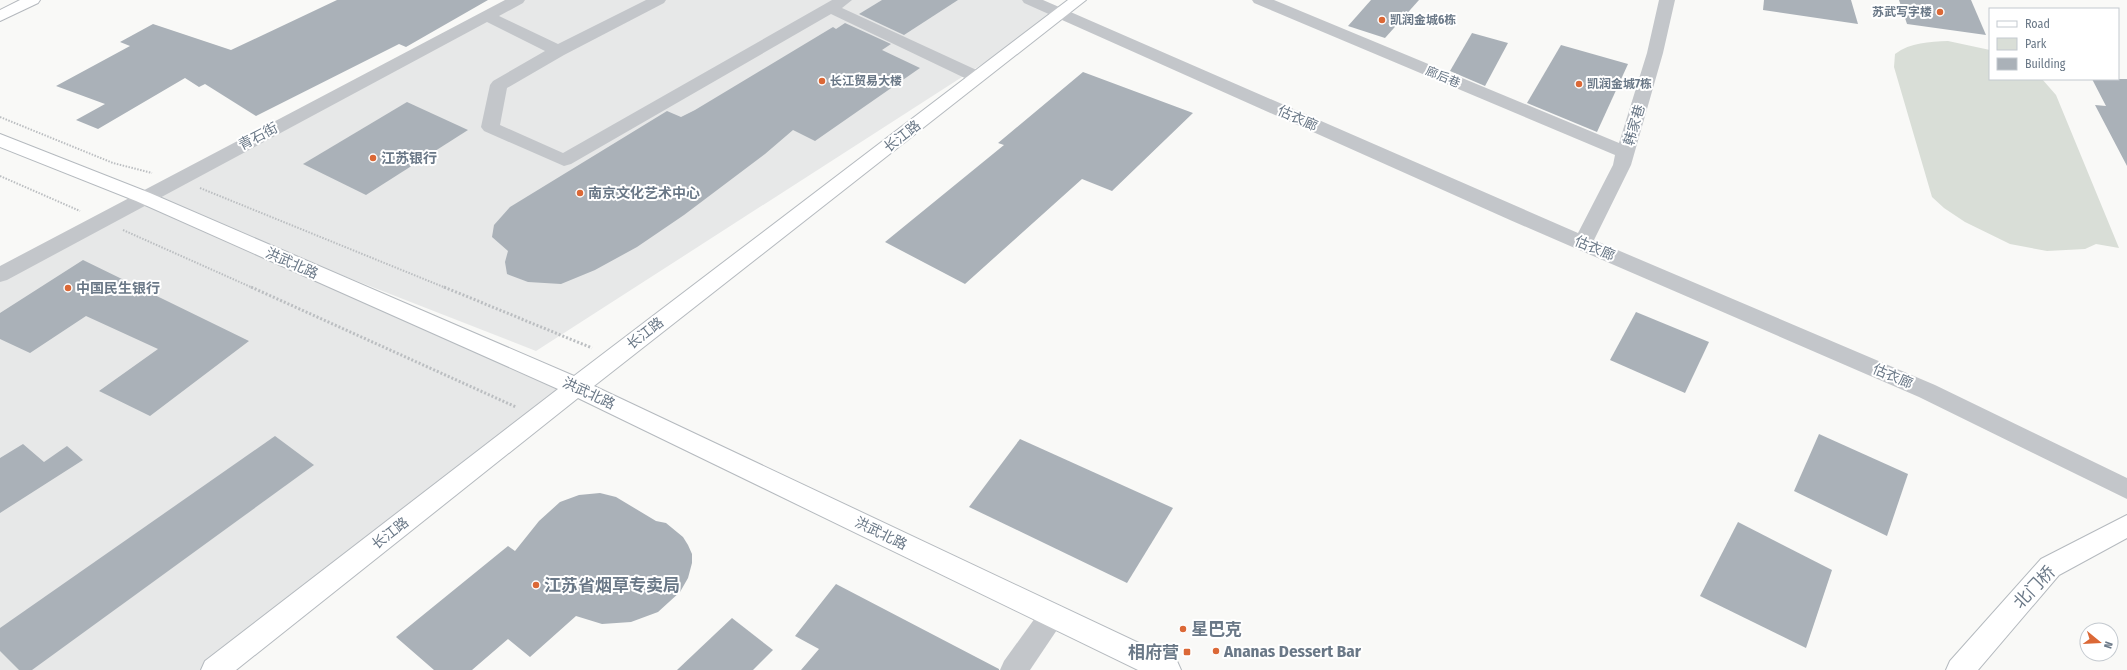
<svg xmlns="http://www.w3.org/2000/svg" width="2127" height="670" viewBox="0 0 2127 670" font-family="'Fira Sans Condensed','Noto Sans SC',sans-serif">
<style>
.built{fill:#e7e8e8}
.green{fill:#d9ded7}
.building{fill:#aab1b8}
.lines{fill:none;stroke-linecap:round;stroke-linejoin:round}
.secondary-casing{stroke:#b5babf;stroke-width:2}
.primary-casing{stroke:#b4b8bd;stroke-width:2}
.path-far1{stroke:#bbbec1;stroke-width:2;stroke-dasharray:1.5 1.5;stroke-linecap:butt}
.path{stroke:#bbbec1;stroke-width:3;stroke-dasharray:2 2;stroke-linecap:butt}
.minor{fill:#c3c6ca;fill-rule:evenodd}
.secondary{fill:#fff;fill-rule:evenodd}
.primary{fill:#fff;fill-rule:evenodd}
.poi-dot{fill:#db6836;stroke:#fff;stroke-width:1.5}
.labels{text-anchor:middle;stroke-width:4;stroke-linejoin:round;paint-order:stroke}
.far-poi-label{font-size:12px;font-weight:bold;fill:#6a7887;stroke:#fff;text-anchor:start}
.far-street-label{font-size:12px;fill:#6a7887;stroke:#fff}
.street-label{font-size:14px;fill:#6a7887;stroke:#fff}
.poi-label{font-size:14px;font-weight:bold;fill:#6a7887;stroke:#fff;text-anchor:start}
.near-poi-label{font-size:17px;font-weight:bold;fill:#6a7887;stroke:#fff;text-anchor:start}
.near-street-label{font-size:17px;fill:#6a7887;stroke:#fff}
</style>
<rect width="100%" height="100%" fill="#f9f9f7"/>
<path class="built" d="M517 0H1030L1060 14 536 351 157 203 576 387 215 670H0V275Z"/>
<path class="green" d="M1948 41 1990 50V79H2042L2056 95 2119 248 2096 244 2085 249 2047 251 2010 244 1965 222 1944 208 1932 197 1894 67 1895 54C1911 42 1929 42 1948 41Z"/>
<g class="building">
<path d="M337 0H488L406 47 399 44 256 116 205 84 199 87 185 78 98 129 76 120 105 104 56 86 130 46 120 42 153 24 231 50Z"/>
<path d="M882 0H958L904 35 859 14Z"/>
<path d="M1371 0H1419L1385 38 1348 26Z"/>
<path d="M1764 0H1851L1858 24 1763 10Z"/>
<path d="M1899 0H1971L1986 35 1907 24Z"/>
<path d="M845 23 891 44 882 50 920 68 815 141 793 130 765 154 684 215 637 247 595 270 561 284 528 282 507 274 505 262 508 251 492 237 494 225 510 207 667 111 681 117 695 110 833 27 836 29Z"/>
<path d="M1472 33 1508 43 1485 86 1450 71Z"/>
<path d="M1561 45 1628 64 1597 132 1527 103Z"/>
<path d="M1083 72 1193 113 1112 191 1082 179 965 284 885 242 1004 145 998 143Z"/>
<path d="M2092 79H2127V166L2095 105 2106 106Z"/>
<path d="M407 102 468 130 366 195 303 164Z"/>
<path d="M83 260 249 341 150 416 99 391 158 349 86 316 30 353 0 339V313Z"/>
<path d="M1636 312 1709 342 1685 393 1610 360Z"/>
<path d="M1819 434 1908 474 1887 536 1794 491Z"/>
<path d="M275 436 314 465 32 670H19L0 651V628Z"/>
<path d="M1020 439 1173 508 1127 583 969 507Z"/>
<path d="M23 444 44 462 67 446 83 460 0 513V458Z"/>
<path d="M600 493 616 497 656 521 666 523 683 537 688 545 692 554V563L688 578 680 592 658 612 631 622 602 624 576 616 530 657 508 639 472 670H434L396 637 508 546 515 551 539 521 560 502 579 495Z"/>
<path d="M1738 522 1832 570 1806 648 1700 596Z"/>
<path d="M836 584 999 669V670H801L819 649 795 636Z"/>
<path d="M732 618 773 650 753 670H677Z"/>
</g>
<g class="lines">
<defs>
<g id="secondary">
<path d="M1068 0H1086L594 386 1177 661 1181 670H1138L578 398 236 670H201L205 661 558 389 136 201 0 147V134L150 193 574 376Z"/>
<path d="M2127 515V538L2059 575 1978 670H1946L1950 661 2041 559Z"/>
</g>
<path id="primary" d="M20 0H40L38 3 0 21V10Z"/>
</defs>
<use href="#secondary" class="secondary-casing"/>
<use href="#primary" class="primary-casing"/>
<g class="path-far1">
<path d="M0 117 113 163 152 173"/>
<path d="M0 176 80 211"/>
<path d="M200 188 446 288"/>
<path d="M123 230 253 288"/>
</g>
<g class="path">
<path d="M251 287 516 407"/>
<path d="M444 287 592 348"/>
</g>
<g class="minor">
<path d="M505 0H525L523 3 499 16 558 44 646 0H666L664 3 564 55 507 88 500 125 563 153 832 0H852L842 8 983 73 986 77 983 81 977 82 971 81 831 14 571 164 564 166 484 131 481 127 490 85 493 81 545 51 487 22 7 280 0 282V266Z"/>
<path d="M1022 0H1043L1578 233 1613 165 1615 155 1254 3 1252 0H1274L1619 143 1647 53 1659 0H1675L1663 53 1631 165 1594 240 1935 385 2127 478V499L1919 397 1510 220 1024 3Z"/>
<path d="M1053 603 1063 607 1067 615 1030 670H1000L1004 661 1043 607Z"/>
</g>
<use href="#secondary" class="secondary"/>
<use href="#primary" class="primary"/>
</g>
<g class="poi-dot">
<circle cx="1940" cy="12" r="4"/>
<circle cx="1382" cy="20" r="4"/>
<circle cx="822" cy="81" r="4"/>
<circle cx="1579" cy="84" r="4"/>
<circle cx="373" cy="158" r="4"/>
<circle cx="580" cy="193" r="4"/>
<circle cx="68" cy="288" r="4"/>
<circle cx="536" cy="585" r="4"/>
<circle cx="1183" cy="629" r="4"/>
<circle cx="1216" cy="651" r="4"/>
<rect x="1183" y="648" width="8" height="8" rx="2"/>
</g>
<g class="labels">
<g class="far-poi-label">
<text x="1932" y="16" text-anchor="end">苏武写字楼</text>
<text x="1390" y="24">凯润金城6栋</text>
<text x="830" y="85">长江贸易大楼</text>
<text x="1587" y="88">凯润金城7栋</text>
</g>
<g class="far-street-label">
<text transform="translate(1443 77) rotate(23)" y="4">廊后巷</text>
</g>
<g class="street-label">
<text transform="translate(1298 118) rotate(24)" y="5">估衣廊</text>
<text transform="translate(1634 125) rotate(-73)" y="5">韩家巷</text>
<text transform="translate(258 136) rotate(-28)" y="5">青石街</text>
<text transform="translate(902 136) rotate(-38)" y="5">长江路</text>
<text transform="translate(1595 248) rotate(23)" y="5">估衣廊</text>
<text transform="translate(292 263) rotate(24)" y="5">洪武北路</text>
<text transform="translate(645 333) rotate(-38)" y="5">长江路</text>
<text transform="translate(1893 376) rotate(23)" y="5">估衣廊</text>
<text transform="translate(589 393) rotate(25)" y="5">洪武北路</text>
<text transform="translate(390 533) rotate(-38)" y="5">长江路</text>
<text transform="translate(881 533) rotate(26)" y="5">洪武北路</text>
</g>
<g class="poi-label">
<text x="381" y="163">江苏银行</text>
<text x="588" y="198">南京文化艺术中心</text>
<text x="76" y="293">中国民生银行</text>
</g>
<g class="near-poi-label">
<text x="544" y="591">江苏省烟草专卖局</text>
<text x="1191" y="635">星巴克</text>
<text x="1224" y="657">Ananas Dessert Bar</text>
<text x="1179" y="658" text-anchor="end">相府营</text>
</g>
<g class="near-street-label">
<text transform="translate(2034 587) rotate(-46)" y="6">北门桥</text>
</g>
</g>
<rect x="1989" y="8" width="130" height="72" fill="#ffffff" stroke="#c3c9cf"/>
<rect x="1997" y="21" width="20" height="6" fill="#ffffff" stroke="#c3c9cf"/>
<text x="2025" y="28" font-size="12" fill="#6a7887">Road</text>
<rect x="1997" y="38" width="20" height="12" fill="#d9ded7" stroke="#c3c9cf"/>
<text x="2025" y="48" font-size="12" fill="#6a7887">Park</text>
<rect x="1997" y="58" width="20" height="12" fill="#aab1b8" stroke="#c3c9cf"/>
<text x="2025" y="68" font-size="12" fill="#6a7887">Building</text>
<g transform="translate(2099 642) rotate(108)"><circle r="19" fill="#ffffff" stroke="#c3c9cf"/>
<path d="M0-3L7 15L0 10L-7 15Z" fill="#db6836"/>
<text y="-6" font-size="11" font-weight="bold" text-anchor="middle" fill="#6a7887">N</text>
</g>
</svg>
